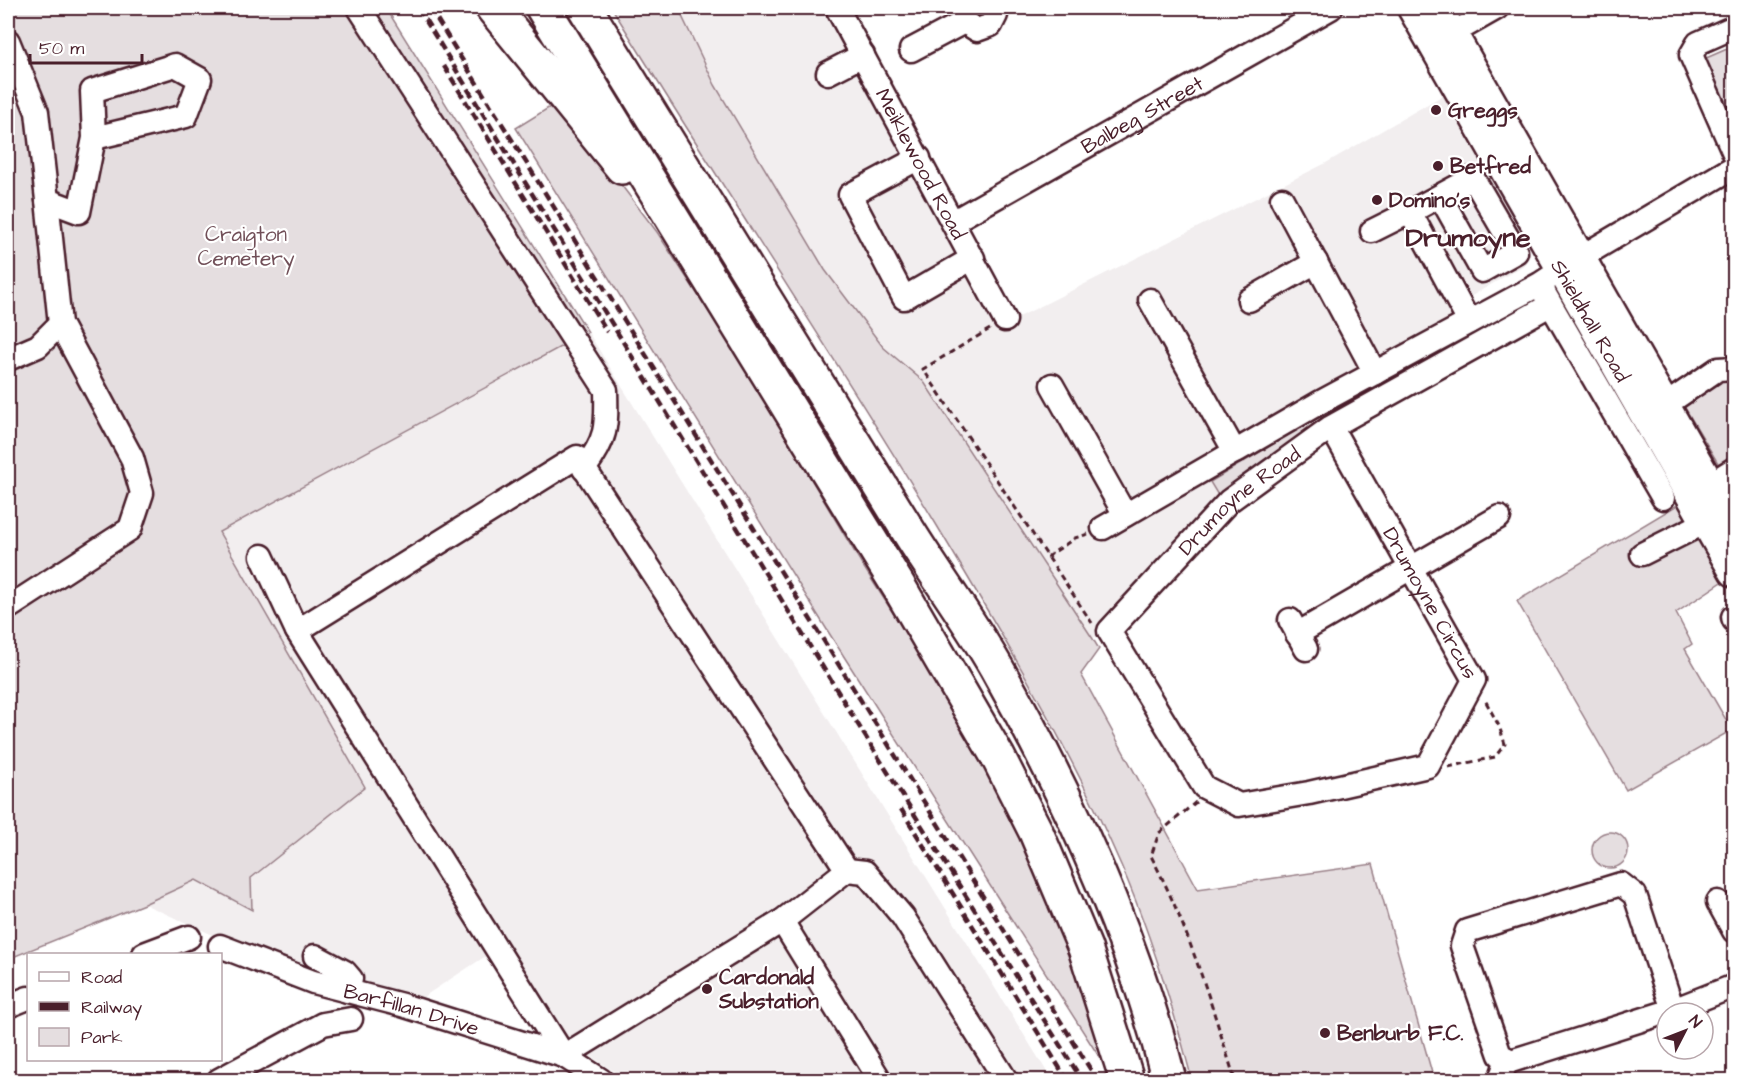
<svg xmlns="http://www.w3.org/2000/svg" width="1742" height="1088" viewBox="0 0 1742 1088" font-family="'Architects Daughter',sans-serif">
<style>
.built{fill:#f2eeef}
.green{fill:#e5dee0;stroke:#987e86;stroke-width:1.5}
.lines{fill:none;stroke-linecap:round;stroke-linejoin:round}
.minor-casing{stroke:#4a1f2b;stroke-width:27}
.major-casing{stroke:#4a1f2b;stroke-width:33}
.highway-casing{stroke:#4a1f2b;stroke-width:38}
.path{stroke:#4a1f2b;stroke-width:3;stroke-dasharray:6 4.5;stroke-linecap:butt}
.minor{stroke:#fff;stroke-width:22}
.major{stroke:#fff;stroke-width:28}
.highway{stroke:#fff;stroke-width:33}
.rail{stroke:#4a1f2b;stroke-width:4.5;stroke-dasharray:9 4.5;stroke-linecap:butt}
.poi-dot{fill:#4a1f2b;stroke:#fff;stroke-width:2}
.labels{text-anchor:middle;stroke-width:4.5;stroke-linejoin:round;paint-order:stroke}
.poi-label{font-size:21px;font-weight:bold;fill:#4a1f2b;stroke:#fff;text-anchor:start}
.street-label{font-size:21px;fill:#4a1f2b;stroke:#fff}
.park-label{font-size:21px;fill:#714f58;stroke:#fff}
.district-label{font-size:27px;font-weight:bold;fill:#4a1f2b;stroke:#fff}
</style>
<rect width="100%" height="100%" fill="#fff"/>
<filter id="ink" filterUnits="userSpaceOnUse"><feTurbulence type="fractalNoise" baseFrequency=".0167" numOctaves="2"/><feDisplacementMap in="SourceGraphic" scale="12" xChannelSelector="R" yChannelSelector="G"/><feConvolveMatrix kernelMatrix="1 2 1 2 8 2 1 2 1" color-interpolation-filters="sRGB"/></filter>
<g filter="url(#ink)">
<g class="built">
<path d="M678 8H825L1007 323 1326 163 1445 94 1531 242 1526 264 1453 307 1455 341 1328 410 1211 482 1219 497 1093 639 924 382 883 347 825 270 715 85Z"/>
<path d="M588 332 1052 1080H627L594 1058 533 1028 489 954 423 997 344 984 231 943 144 904 196 880 252 909 251 878 365 787 218 532Z"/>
</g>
<g class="green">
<path d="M8 8H386L588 332 219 532 365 787 251 878 252 910 196 880 144 904 8 959Z"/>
<path d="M612 8H678L715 85 825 270 883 347 924 382 1093 639 1099 649 1081 674 1198 889 1373 864 1434 1080H1192C1173 1007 1151 934 1121 865 1069 746 1002 634 936 524 831 350 718 181 612 8Z"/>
<path d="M1734 46V131L1704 59Z"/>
<path d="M558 102 657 232 735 352 863 566 959 716 1034 863 1079 980 1105 1066 829 633 516 128Z"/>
<path d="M1455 341 1330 414 1328 410Z"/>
<path d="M1734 368V469L1725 475 1679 398Z"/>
<path d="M1320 416 1323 420 1219 497 1210 482Z"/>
<path d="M1679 504 1722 582 1676 613 1692 644 1685 649 1732 730 1626 790 1517 601Z"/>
<circle cx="1610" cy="850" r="18"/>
</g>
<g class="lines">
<defs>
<g id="minor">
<path d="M359 8 606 390C607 427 607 439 584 469"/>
<path id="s1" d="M837 8 1005 320"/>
<path d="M963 8 964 22 977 30 991 25 996 15 995 8"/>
<path d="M1734 27 1698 43 1691 55 1734 153"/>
<path d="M1453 33 1497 8"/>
<path d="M8 41 37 112 47 200 79 212 94 138 92 91 175 65 200 79 186 116 94 138"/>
<path d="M911 50 964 22"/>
<path d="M828 73 863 55"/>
<path d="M919 158 850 195 904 298 973 258"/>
<path d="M1440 196 1482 271 1516 252 1473 178 1410 212 1469 322"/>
<path d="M1282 199 1375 373"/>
<path id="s2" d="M954 221 1331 8"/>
<path d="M1372 231 1410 212"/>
<path d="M1543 291 1663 498"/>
<path d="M1150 300 1235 452"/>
<path d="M1249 300 1316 262"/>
<path d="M8 359 38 346 60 324 47 200"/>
<path d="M1052 385 1125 515"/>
<path d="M1664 406 1718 369 1734 368"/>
<path id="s3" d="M1331 427 1474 680 1428 766 1309 793 1239 805 1204 787 1109 631 1229 501 1331 427 1550 305"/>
<path d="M577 457 847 870 782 921 564 1056 297 631Z"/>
<path d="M1710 484 1734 469"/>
<path d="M1103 528 1319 403 1540 284 1581 257 1734 167"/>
<path d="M1642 554 1706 522"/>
<path d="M262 556 297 631"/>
<path d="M8 608 130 529 142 493 132 458 60 324"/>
<path d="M1733 617 1734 620"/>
<path d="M1290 620 1306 649"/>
<path d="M1297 634 1499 517"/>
<path d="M847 870 865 872 903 917 1006 1080"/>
<path d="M1718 902 1734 931"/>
<path d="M782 921 880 1080"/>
<path id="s4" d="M220 946 313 982 402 1005 564 1056 601 1080"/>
<path d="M144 954 189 937"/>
<path d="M315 956 345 972 351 979 348 991"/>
<path d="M8 1006 28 998"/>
<path d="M1673 1010 1635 895 1621 884 1467 931 1462 946 1500 1055 1511 1061 1673 1010 1734 986"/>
<path d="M219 1080 323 1024 351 1019"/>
<path d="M1500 1080 1507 1059"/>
</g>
<g id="major">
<path id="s5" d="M1412 8 1734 572"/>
<path d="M1438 8 1734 526"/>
</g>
<g id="highway">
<path d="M493 8 622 167"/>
<path d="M543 8 899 587 998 757 1036 832 1085 948 1127 1080"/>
<path d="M585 8C692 183 802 357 909 532 937 577 969 620 996 667 1069 796 1133 936 1169 1080"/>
</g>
</defs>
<use href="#minor" class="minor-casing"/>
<use href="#major" class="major-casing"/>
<use href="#highway" class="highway-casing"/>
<g class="path">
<path d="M990 329 923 369 1092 623"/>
<path d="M1047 557 1075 538 1088 534"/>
<path d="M1448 767 1495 757 1505 744 1499 726 1485 700"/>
<path d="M1196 802 1159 833 1151 856C1189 928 1211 1003 1235 1080"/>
</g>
<use href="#minor" class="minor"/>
<use href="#major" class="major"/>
<use href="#highway" class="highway"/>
<g class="rail">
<path d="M418 8 870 744 1082 1080"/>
<path d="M430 8 1094 1075"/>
<path d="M444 66 607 332"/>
<path d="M901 809 1067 1080"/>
</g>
</g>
</g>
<g class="poi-dot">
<circle cx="1436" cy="110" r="6"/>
<circle cx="1438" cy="166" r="6"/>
<circle cx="1377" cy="200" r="6"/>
<circle cx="707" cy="989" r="6"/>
<circle cx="1325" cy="1033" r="6"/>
</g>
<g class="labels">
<g class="poi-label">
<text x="1448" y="117">Greggs</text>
<text x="1450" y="173">Betfred</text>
<text x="1389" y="207">Domino's</text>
<text x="719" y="984">Cardonald<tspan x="719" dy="24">Substation</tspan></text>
<text x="1337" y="1040">Benburb F.C.</text>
</g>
<g class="street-label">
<text dy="7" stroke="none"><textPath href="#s2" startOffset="216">Balbeg Street</textPath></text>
<text dy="7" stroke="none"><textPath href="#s1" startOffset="177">Meiklewood Road</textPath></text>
<text dy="7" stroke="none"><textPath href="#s5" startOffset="360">Shieldhall Road</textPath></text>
<text dy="7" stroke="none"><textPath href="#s3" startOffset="988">Drumoyne Road</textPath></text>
<text dy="7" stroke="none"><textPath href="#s3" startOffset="202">Drumoyne Circus</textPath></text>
<text dy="7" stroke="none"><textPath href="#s4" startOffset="202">Barfillan Drive</textPath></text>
</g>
<g class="park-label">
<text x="246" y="241">Craigton<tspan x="246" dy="24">Cemetery</tspan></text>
</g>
<g class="district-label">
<text x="1468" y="246">Drumoyne</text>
</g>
</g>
<rect width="1742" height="1088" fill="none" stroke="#fff" stroke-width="30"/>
<rect x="15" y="15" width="1712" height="1058" fill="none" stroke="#4a1f2b" stroke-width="2" filter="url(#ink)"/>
<rect x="27" y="953" width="195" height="108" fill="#ffffff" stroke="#b7a5aa" stroke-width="1.5"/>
<rect x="39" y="972" width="30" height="9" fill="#ffffff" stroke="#b7a5aa" stroke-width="1.5"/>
<text x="81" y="983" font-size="18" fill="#4a1f2b">Road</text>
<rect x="39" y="1002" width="30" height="9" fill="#4a1f2b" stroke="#b7a5aa" stroke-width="1.5"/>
<text x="81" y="1013" font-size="18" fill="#4a1f2b">Railway</text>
<rect x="39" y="1028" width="30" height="18" fill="#e5dee0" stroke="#b7a5aa" stroke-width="1.5"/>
<text x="81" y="1043" font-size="18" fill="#4a1f2b">Park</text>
<g transform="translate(1685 1031) rotate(48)"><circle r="28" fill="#ffffff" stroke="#b7a5aa" stroke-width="1.5"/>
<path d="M0-4.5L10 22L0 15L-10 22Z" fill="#4a1f2b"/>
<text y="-9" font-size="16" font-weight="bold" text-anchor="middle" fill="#4a1f2b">N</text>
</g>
<path d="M30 54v9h112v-9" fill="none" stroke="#4a1f2b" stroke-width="3"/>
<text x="39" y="54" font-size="18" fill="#4a1f2b" stroke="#ffffff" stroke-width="4.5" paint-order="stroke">50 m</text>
</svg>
